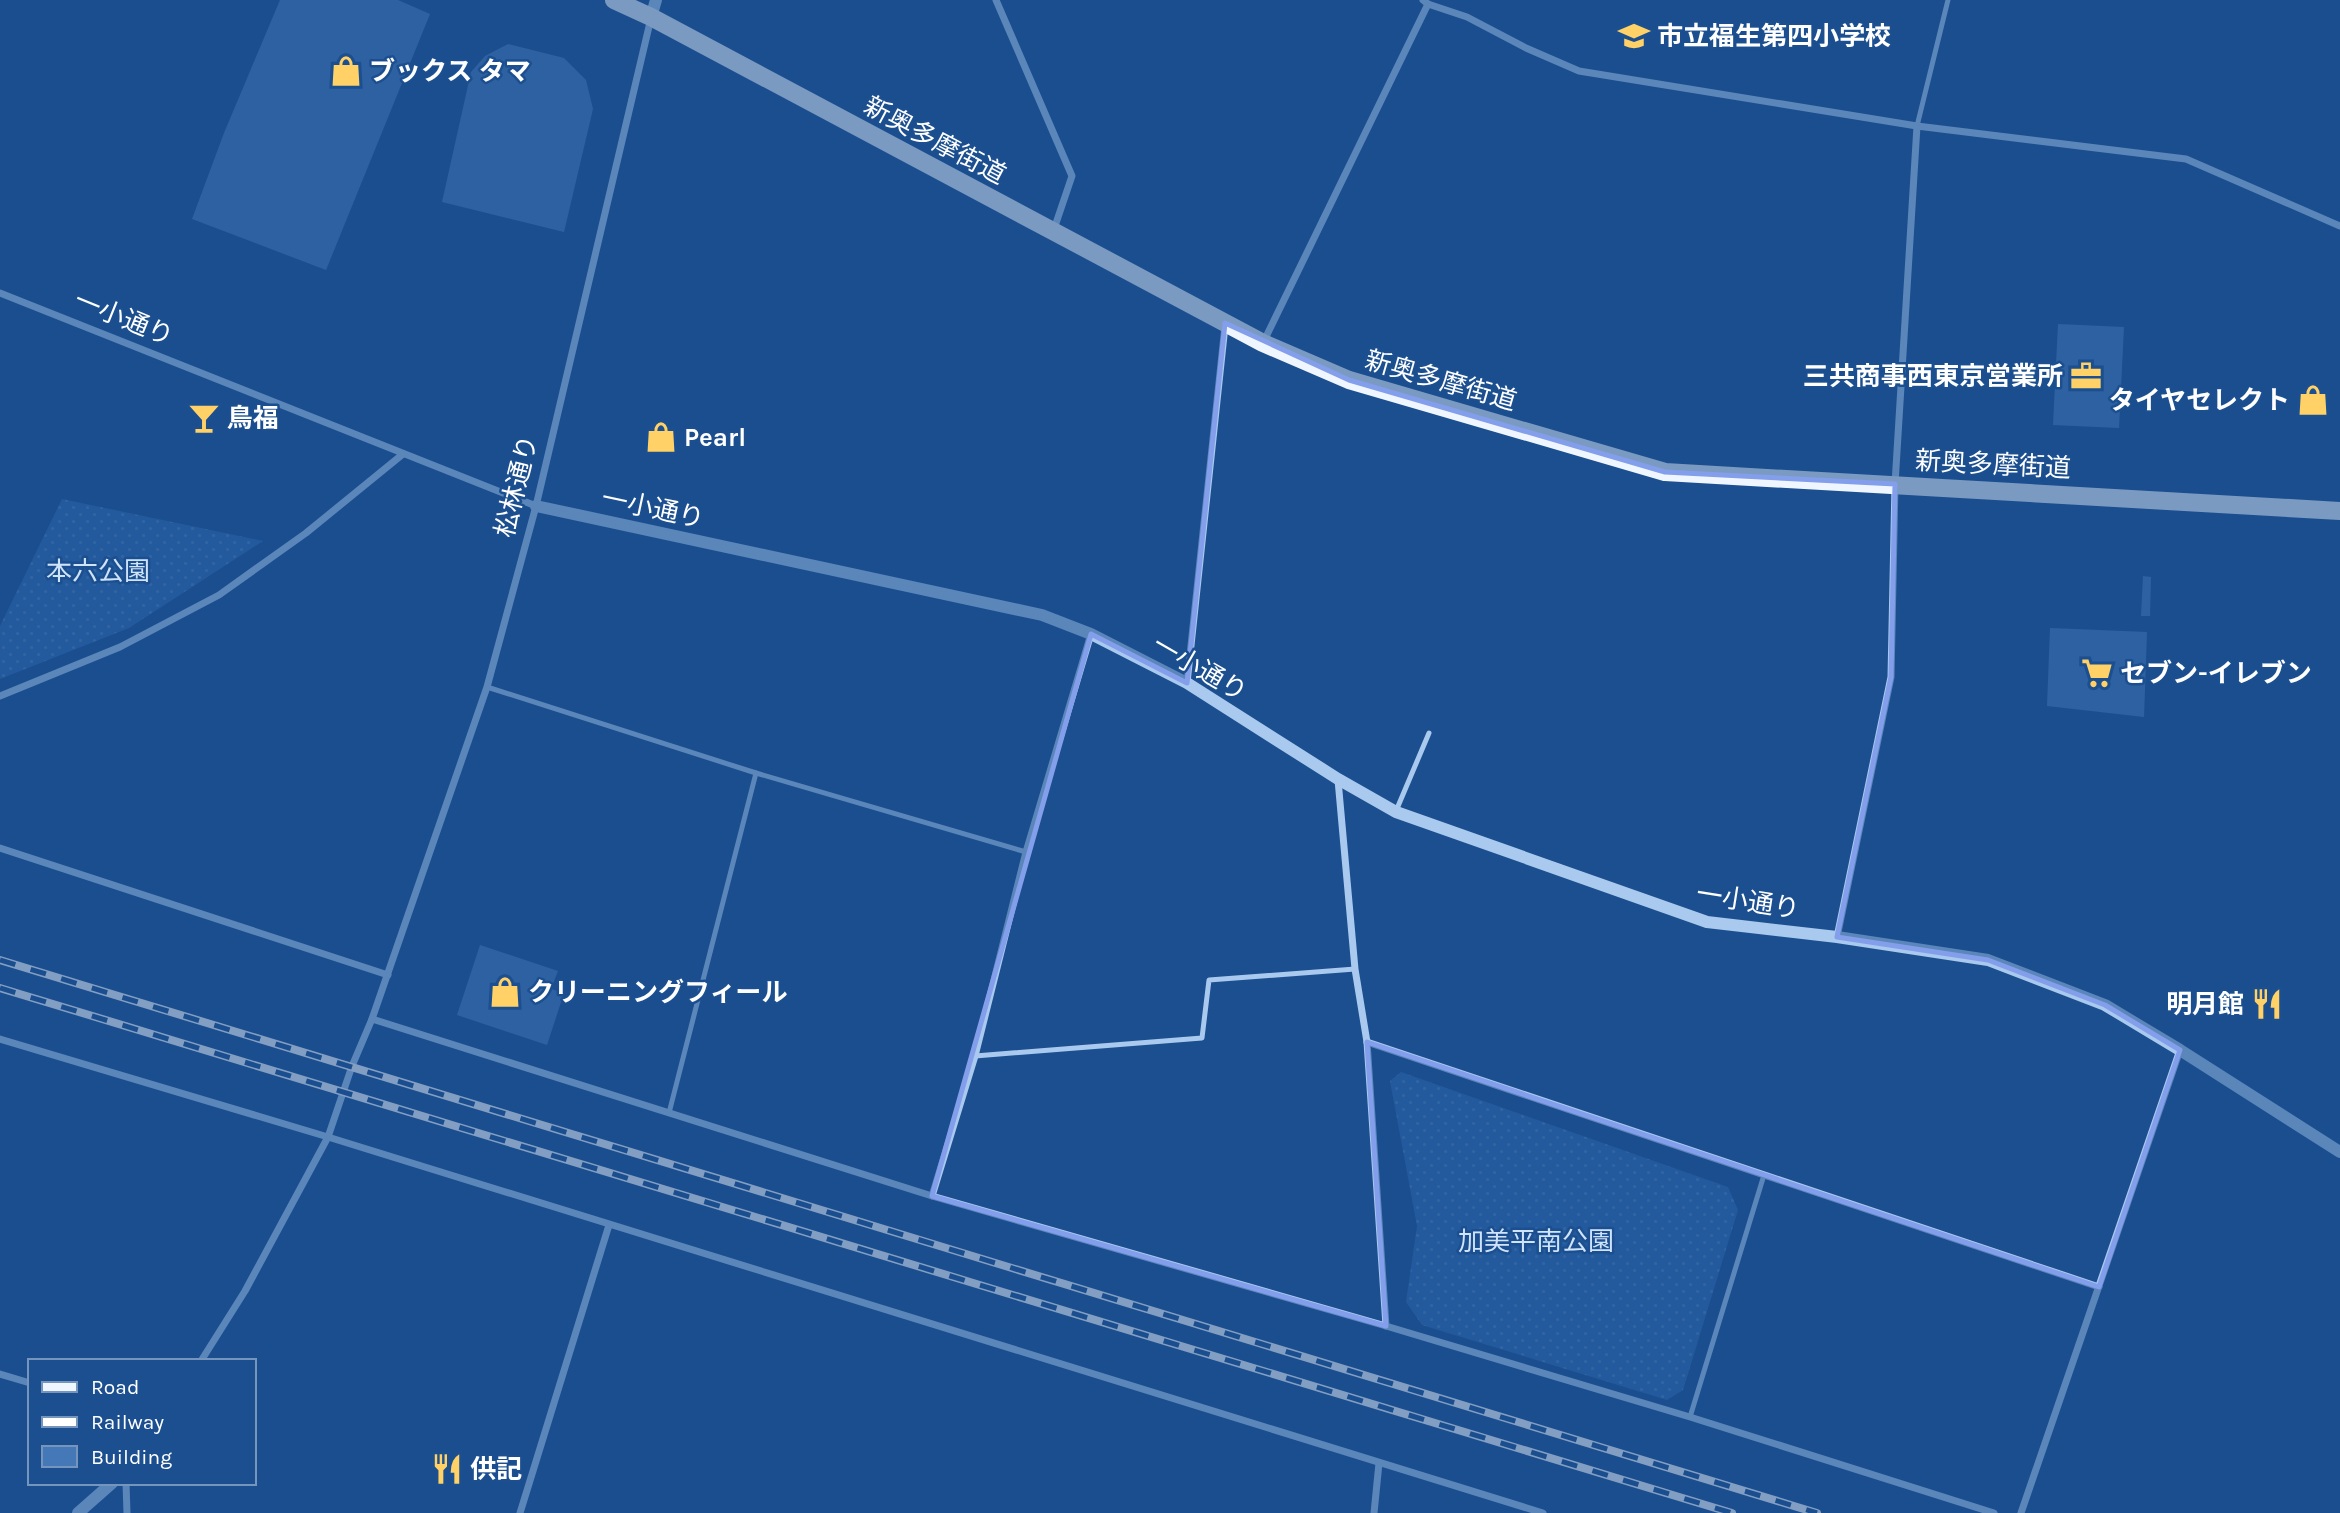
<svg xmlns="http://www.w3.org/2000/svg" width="2340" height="1513" viewBox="0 0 2340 1513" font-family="Karla,'Noto Sans JP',sans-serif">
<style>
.grass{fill:url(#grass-dots)}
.building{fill:#4478b7}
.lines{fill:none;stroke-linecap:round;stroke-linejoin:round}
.service{stroke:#a9c9ee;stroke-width:5}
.minor{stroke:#a9c9ee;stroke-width:7}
.tertiary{stroke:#a9c9ee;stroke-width:12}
.primary{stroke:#f0f6ff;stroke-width:18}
.rail-casing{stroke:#fff;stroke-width:8}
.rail{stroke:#1b4f8f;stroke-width:5;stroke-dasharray:16;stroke-linecap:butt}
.marked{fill:none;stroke:#839eea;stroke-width:5;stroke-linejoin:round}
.labels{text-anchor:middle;stroke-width:5;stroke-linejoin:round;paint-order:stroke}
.poi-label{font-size:26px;font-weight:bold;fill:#fff;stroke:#1b4f8f;text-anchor:start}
.street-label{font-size:26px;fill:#fff;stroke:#1b4f8f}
.park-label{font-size:26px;fill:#cfe3fa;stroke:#1b4f8f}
</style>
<defs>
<pattern id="grass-dots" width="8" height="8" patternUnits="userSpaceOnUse" patternTransform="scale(1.75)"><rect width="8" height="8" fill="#2e69ad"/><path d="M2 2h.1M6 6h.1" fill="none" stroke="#4d80b9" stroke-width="1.8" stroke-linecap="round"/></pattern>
</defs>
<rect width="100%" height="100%" fill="#1b4f8f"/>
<g class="grass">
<path d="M62 499 263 541 129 628 0 679V626Z"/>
<path d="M1401 1072 1728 1187 1738 1210 1683 1390 1667 1400 1422 1325 1406 1302 1417 1226 1390 1081Z"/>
</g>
<g class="building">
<path d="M280 0H398L430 14 326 270 192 219 224 133Z"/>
<path d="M508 44 564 58 586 80 593 109 564 232 442 202 471 72 485 56Z"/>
<path d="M2058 324 2124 327 2119 428 2053 425Z"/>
<path d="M2143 576 2151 577 2150 616H2141Z"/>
<path d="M2050 628 2147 632 2144 717 2047 706Z"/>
<path d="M480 945 558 971 551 989 564 993 547 1045 457 1015Z"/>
</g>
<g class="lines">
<g class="service">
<path d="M1917 126 1948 0"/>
<path d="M487 687 756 773 1026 852"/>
<path d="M1396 811 1429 733"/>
<path d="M975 1056 1202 1038 1209 980 1355 969"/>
<path d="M669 1113 756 773"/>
<path d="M1690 1417 1764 1175"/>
</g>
<g class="minor">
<path d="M996 0 1072 176 1053 232"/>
<path d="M1423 0 1428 4 1467 17 1526 48 1579 71 1917 126 2186 159 2340 226"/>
<path d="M0 293 536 506"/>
<path d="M1263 343 1428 4"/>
<path d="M1187 683 1225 326"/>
<path d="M0 696 120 647 219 595 306 533 403 454"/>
<path d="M1338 780 1355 969 1367 1042 1386 1326"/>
<path d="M0 848 388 975"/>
<path d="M1837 937 1891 677 1895 484 1917 126"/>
<path d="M372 1019 932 1196 1386 1326 1690 1417 1994 1513"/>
<path d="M0 1039 328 1137 1543 1513"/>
<path d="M1367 1042 2099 1287"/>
<path d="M932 1196 975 1056 1026 852 1091 634"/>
<path d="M201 1361 245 1291 328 1137 352 1066 372 1019 487 687 536 506 651 18"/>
<path d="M0 1374 30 1383"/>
<path d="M126 1483 127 1513"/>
<path d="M520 1513 609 1225"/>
<path d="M1374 1513 1379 1463"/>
<path d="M2021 1513 2180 1050"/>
</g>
<g class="tertiary">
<path d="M651 17 656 0"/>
<path d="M536 506 1042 615 1091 634 1187 683 1338 779 1396 812 1707 922 1837 937 1988 960 2105 1005 2180 1050 2340 1152"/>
<path d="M78 1513 112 1483"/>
</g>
<path class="primary" d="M614 0 651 17 1263 343 1349 380 1665 472 2340 511"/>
<defs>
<g id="rail">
<path d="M0 960 1817 1513"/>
<path d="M0 988 1732 1513"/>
</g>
</defs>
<use href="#rail" class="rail-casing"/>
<use href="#rail" class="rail"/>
</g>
<path d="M0 0H2340V1513H0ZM1225 323 1349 380 1665 472 1895 484 1891 677 1837 937 1988 960 2105 1005 2180 1050 2099 1287 1367 1042 1386 1326 932 1196 1091 634 1187 683Z" fill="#1b4f8f" fill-opacity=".55" fill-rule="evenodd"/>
<path class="marked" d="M1225 323 1349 380 1665 472 1895 484 1891 677 1837 937 1988 960 2105 1005 2180 1050 2099 1287 1367 1042 1386 1326 932 1196 1091 634 1187 683Z"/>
<defs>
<symbol id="school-bare" viewBox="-9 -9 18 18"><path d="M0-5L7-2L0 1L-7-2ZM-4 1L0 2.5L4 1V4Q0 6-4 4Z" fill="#ffd166" stroke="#1b4f8f" stroke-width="2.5" paint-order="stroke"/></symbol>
<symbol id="shop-bare" viewBox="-9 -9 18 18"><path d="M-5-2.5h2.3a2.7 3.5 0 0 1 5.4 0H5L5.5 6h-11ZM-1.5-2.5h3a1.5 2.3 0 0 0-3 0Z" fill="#ffd166" stroke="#1b4f8f" stroke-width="2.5" paint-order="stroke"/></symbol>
<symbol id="office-bare" viewBox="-9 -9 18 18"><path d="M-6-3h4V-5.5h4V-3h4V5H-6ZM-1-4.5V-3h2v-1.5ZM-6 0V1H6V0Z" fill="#ffd166" stroke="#1b4f8f" stroke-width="2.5" paint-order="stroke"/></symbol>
<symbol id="bar-bare" viewBox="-9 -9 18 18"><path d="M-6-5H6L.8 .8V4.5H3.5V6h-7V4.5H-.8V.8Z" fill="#ffd166" stroke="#1b4f8f" stroke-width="2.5" paint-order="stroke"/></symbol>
<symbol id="supermarket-bare" viewBox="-9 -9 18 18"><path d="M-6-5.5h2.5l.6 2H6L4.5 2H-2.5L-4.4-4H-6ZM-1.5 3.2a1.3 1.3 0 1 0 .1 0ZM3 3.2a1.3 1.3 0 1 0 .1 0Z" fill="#ffd166" stroke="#1b4f8f" stroke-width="2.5" paint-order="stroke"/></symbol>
<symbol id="restaurant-bare" viewBox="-9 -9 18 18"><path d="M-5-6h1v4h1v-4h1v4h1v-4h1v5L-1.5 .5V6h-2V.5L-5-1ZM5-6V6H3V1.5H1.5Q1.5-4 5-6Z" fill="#ffd166" stroke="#1b4f8f" stroke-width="2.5" paint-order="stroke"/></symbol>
</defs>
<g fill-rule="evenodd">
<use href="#school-bare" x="1612" y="14" width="44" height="44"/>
<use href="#shop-bare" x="324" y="49" width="44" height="44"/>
<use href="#office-bare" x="2064" y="354" width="44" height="44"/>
<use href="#shop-bare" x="2291" y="378" width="44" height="44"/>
<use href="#bar-bare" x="182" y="396" width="44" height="44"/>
<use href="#shop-bare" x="639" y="415" width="44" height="44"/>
<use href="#supermarket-bare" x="2075" y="651" width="44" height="44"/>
<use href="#shop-bare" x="483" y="970" width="44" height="44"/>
<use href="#restaurant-bare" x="2245" y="982" width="44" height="44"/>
<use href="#restaurant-bare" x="425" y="1447" width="44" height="44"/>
</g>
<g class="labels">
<g class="poi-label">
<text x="1657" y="45">市立福生第四小学校</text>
<text x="369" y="80">ブックス タマ</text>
<text x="2063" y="385" text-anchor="end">三共商事西東京営業所</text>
<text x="2290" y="409" text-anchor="end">タイヤセレクト</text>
<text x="227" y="427">鳥福</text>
<text x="684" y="446">Pearl</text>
<text x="2120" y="682">セブン-イレブン</text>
<text x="528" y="1001">クリーニングフィール</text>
<text x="2244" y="1013" text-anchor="end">明月館</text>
<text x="470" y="1478">供記</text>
</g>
<g class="street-label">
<text transform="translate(935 140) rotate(28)" y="9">新奥多摩街道</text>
<text transform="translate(124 318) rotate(22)" y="9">一小通り</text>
<text transform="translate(1441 380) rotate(16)" y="9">新奥多摩街道</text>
<text transform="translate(1993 464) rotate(3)" y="9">新奥多摩街道</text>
<text transform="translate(516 486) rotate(-76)" y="9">松林通り</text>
<text transform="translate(653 508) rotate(12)" y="9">一小通り</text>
<text transform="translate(1200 668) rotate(30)" y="9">一小通り</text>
<text transform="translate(1748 901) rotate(9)" y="9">一小通り</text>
</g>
<g class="park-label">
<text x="98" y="580">本六公園</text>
<text x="1536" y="1250">加美平南公園</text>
</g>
</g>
<rect x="28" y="1359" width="228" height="126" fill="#1b4f8f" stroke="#7695bc" stroke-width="2"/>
<rect x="42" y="1382" width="35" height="10" fill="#f0f6ff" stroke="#7695bc" stroke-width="2"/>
<text x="91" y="1394" font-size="21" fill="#ffffff">Road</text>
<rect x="42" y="1417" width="35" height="10" fill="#ffffff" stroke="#7695bc" stroke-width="2"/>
<text x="91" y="1429" font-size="21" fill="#ffffff">Railway</text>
<rect x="42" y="1446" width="35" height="21" fill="#4478b7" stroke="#7695bc" stroke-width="2"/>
<text x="91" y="1464" font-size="21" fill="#ffffff">Building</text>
</svg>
